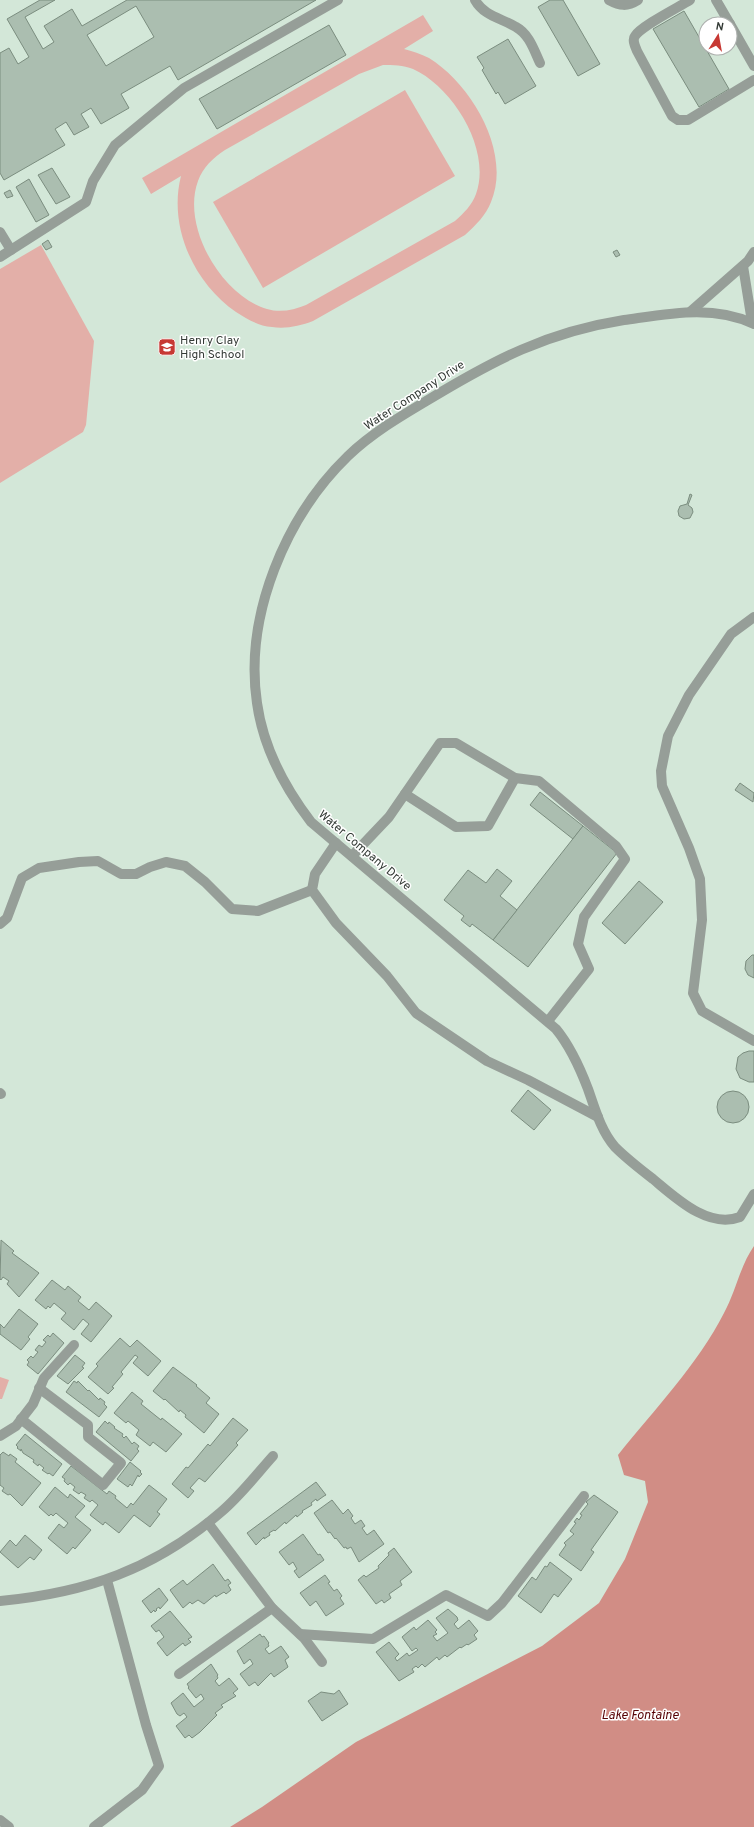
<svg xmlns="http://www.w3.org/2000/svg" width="754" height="1827" viewBox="0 0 754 1827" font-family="Overpass,sans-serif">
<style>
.green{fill:#e3afa8;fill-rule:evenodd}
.water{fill:#d18d85}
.building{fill:#abbeb0;stroke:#7b8d7f;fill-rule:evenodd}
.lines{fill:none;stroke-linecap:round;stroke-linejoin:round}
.minor{stroke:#969e98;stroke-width:10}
.labels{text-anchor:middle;stroke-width:3;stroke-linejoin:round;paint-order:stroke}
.poi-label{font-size:12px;fill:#333a35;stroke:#fff;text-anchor:start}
.street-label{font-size:12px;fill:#333a35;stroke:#fff}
.water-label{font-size:13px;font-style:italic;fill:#570305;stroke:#fff}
</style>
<rect width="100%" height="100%" fill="#d3e7d8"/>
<g class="green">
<path d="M423 15 433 31 404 49C412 51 421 54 429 58 471 84 512 152 491 202 486 215 476 225 465 235L313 321C300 326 286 329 272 327 258 326 247 319 236 312 194 283 168 227 181 176L151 194 142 178ZM383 65C393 65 403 65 413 69 453 87 492 150 476 194 472 205 464 213 455 221L306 305C294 310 280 313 267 309 222 296 181 227 198 181 203 167 213 158 225 150L359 74Z"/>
<path d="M405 90 455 176 263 288 213 202Z"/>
<path d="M41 245 94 341 86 425 83 432 0 483V269Z"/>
<path d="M0 1377 9 1380 2 1399H0Z"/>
</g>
<path class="water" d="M754 1246V1827H230L262 1807 356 1742 542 1646 599 1603 625 1559 648 1502 645 1481 624 1475 618 1455C654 1410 698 1364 724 1313 736 1291 740 1266 754 1246Z"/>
<g class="building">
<path d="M40 0H55L25 17 43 49 54 42 44 26 72 9 82 26 127 0H316L178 80 170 66 121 94 129 108 101 124 91 108 81 114 89 127 74 135 66 122 55 129 65 145 4 180 0 173V53L9 48 18 64 29 57 7 19ZM136 6 154 37 106 66 87 35Z"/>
<path d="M550 0H563L600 64 578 76 538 7Z"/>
<path d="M684 11 729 89 699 107 653 29Z"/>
<path d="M329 25 346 55 217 129 199 99Z"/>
<path d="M508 39 536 86 505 104 498 92 496 94 482 70 484 68 477 57Z"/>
<path d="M52 168 70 197 56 204 38 175Z"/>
<path d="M29 179 49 215 36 222 16 187Z"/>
<path d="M10 190 13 196 7 198 4 193Z"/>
<path d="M48 240 52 247 46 250 42 244Z"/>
<path d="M617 250 620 255 616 257 613 252Z"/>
<path d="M690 494 692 495 688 505 692 508 693 512 690 518 684 519 679 516 678 511 680 506 687 504Z"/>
<path d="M740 783 754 793 753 802 735 790Z"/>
<path d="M540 792 583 826 573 839 530 805Z"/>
<path d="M583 826 617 853 528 967 493 940Z"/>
<path d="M497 869 512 881 500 896 517 910 493 940 472 924 470 927 461 920 464 916 444 900 468 870 486 883Z"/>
<path d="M639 881 663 902 625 944 602 923Z"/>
<path d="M752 955H754V978L748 975 745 969 746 961Z"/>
<path d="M749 1051H754V1082H749L740 1078 736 1069 738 1057 743 1053Z"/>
<path d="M528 1090 551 1110 534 1130 511 1111Z"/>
<circle cx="733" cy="1107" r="16"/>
<path d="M1 1240 14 1251 12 1253 39 1273 19 1297 7 1284 9 1281 3 1277 1 1280 0 1279Z"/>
<path d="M52 1280 65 1290 68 1286 81 1297 78 1301 89 1310 96 1302 112 1316 91 1342 81 1334 89 1324 83 1319 74 1330 61 1319 66 1313 54 1303 50 1308 48 1306 46 1309 35 1300Z"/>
<path d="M19 1309 38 1324 28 1337 30 1339 21 1350 0 1334V1324L4 1328Z"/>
<path d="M53 1333 64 1343 38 1374 27 1365 29 1362 27 1360 31 1356 33 1358 38 1352 35 1350 39 1345 42 1347 46 1342 43 1340 48 1335 50 1337Z"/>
<path d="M120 1338 130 1347 137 1340 161 1361 148 1376 133 1363 138 1357 135 1355 121 1372 123 1374 112 1387 114 1388 108 1394 88 1377 98 1366 96 1364Z"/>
<path d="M75 1355 85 1363 82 1367 84 1368 68 1384 57 1376Z"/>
<path d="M173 1367 197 1385 196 1386 210 1398 206 1403 219 1414 204 1433 185 1417 186 1415 180 1410 179 1412 165 1399 164 1400 153 1391Z"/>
<path d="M74 1381 77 1383 78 1381 88 1391 89 1390 99 1400 100 1398 105 1402 104 1404 107 1407 99 1417 66 1392Z"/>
<path d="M132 1392 143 1401 141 1404 161 1420 162 1418 182 1434 166 1452 153 1442 150 1446 136 1435 139 1430 128 1421 126 1423 114 1413Z"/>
<path d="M233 1418 248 1430 236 1443 238 1445 205 1482 199 1478 190 1488 194 1491 188 1498 172 1484 186 1467 188 1468 208 1444 210 1446Z"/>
<path d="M105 1421 108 1424 109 1422 115 1427 114 1428 123 1434 122 1436 124 1438 126 1436 132 1444 134 1442 139 1446 137 1449 139 1451 131 1461 96 1432Z"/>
<path d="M25 1434 62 1464 53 1476 49 1473 48 1474 42 1470 44 1468 39 1464 38 1466 33 1462 34 1460 23 1453 21 1449V1451L17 1448 18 1447 16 1445Z"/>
<path d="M3 1452 9 1456 10 1454 17 1459 15 1462 41 1483 22 1506 10 1494 8 1495 2 1491 4 1488 0 1485V1455Z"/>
<path d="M130 1462 141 1471 140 1472 142 1474 139 1477 138 1475 132 1486 130 1484 128 1487 117 1479Z"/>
<path d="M71 1466 107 1494 109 1491 116 1496 115 1498 127 1508 131 1503 133 1505 149 1485 167 1499 157 1512 160 1514 150 1527 134 1515 119 1533 105 1522 103 1525 90 1515 98 1505 92 1500 90 1502 84 1498 86 1495 81 1492 79 1494 73 1490 75 1487 70 1483 68 1485 64 1481 65 1479 62 1477Z"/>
<path d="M316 1482 326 1495 324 1496 317 1501 316 1499 311 1503 312 1505 302 1511 303 1512 297 1517 296 1515 286 1524 285 1522 275 1531 274 1530 269 1533 270 1535 264 1539V1537L256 1545 247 1533Z"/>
<path d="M55 1487 68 1498 70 1494 85 1506 75 1517 91 1530 75 1549 73 1547 67 1554 48 1538 59 1524 64 1528 68 1523 56 1513 53 1516 51 1514 49 1516 39 1507Z"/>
<path d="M594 1495 618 1512 591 1550 594 1552 581 1571 559 1555 566 1545 564 1543 574 1534 570 1531 576 1523 574 1522 577 1518 579 1520 582 1515 580 1514 588 1504 586 1502Z"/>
<path d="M332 1500 343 1514 348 1509 353 1516 351 1518 355 1524 361 1520 365 1526 362 1528 367 1535 374 1530 384 1544 359 1562 351 1547 347 1549 346 1547 344 1548 336 1538 335 1539 330 1532 328 1533 314 1513Z"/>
<path d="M303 1534 318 1555 320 1554 324 1560 299 1578 294 1571 297 1569 293 1562 289 1565 279 1552Z"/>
<path d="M25 1535 42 1550 34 1560 30 1557 18 1568 0 1552 10 1540 16 1546Z"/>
<path d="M394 1548 412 1572 400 1581 402 1585 389 1594 391 1598 384 1603 382 1600 376 1604 358 1580 364 1575 366 1577 379 1568 378 1566 389 1555 388 1553Z"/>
<path d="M550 1562 572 1579 558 1597 554 1594 541 1613 518 1596 532 1577 536 1580 545 1566 547 1567Z"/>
<path d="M213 1564 225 1581 228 1579 231 1583 228 1585 231 1590 226 1594 224 1592 216 1597 215 1595 204 1604 198 1600 192 1604 190 1602 183 1608 170 1590 183 1580 187 1585Z"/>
<path d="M325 1575 330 1582 328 1583 334 1591 337 1589 342 1596 340 1598 344 1604 326 1616 316 1601 310 1606 300 1593Z"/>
<path d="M159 1588 168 1600 160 1609 159 1607 156 1609 157 1610 155 1612 154 1610 151 1613 142 1601Z"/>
<path d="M448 1609 457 1617 458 1620 454 1624 458 1629 469 1620 478 1631 474 1635 477 1639 468 1645 467 1644 461 1648 460 1647 447 1657 445 1655 439 1660 437 1657 425 1667 422 1664 418 1668 416 1666 412 1669 414 1672 399 1681 376 1652 389 1642 399 1654 395 1658 397 1661 407 1653 409 1656 418 1650 416 1648 412 1651 402 1637 414 1627 416 1630 428 1620 437 1630 435 1632 437 1634 433 1636 437 1641 448 1633 436 1618Z"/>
<path d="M170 1611 192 1637 188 1639 191 1642 185 1646 183 1643 167 1656 157 1643 164 1637 159 1630 156 1632 151 1626Z"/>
<path d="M260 1634 262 1637 264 1636 269 1643 268 1644 269 1646 265 1649 269 1654 281 1646 289 1657 285 1660 288 1667 274 1677 271 1673 258 1686 255 1682 249 1686 240 1674 253 1664 250 1659 244 1664 237 1651Z"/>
<path d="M211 1664 218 1675 217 1676 218 1678 215 1681 219 1686 229 1678 238 1689 233 1693 236 1696 221 1705 223 1707 215 1713 217 1715 200 1732 192 1738 189 1735 185 1738 176 1726 187 1717 184 1713 180 1716 177 1714 171 1703 183 1693 194 1707 204 1699 201 1694 196 1698 188 1688 189 1687 187 1684Z"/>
<path d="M339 1690 348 1704 322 1721 308 1701 321 1692 334 1694Z"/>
</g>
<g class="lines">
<g class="minor">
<path d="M475 0C484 16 501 18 516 27 529 34 534 50 540 63"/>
<path d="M609 0C620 6 627 7 638 0"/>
<path d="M690 0C679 7 641 26 635 36 632 40 635 46 637 51L672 116 678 120H688L754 80"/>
<path d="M716 0 730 24"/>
<path d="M730 24 754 66"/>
<path d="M0 232 11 250"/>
<path d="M0 257 86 202 93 181 115 145 184 88 338 0"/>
<path d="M743 266 752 322"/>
<path d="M690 312 748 261 754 252"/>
<path d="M754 324C713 304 667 314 624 320 547 332 494 360 428 400 401 416 372 433 348 456 286 516 244 615 257 703 263 746 285 788 311 822L556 1029C570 1046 580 1068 588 1089 595 1109 601 1131 615 1147 627 1159 640 1169 653 1179 676 1198 708 1229 740 1217L754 1194"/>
<path d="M754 617 731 634 689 695 668 736 661 771 662 786 689 848 700 879 702 920 693 993 702 1011 754 1041"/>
<path d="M405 794 456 827 488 826 515 778"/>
<path d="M336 843 315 874 312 890 336 923 387 976 416 1013 487 1061 528 1080 598 1117"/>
<path d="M352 856 389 817 440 743H456L515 778 539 781 616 846 625 859 584 917 578 944 589 969 548 1021"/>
<path d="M0 924 7 918 22 878 39 868 79 862 98 861 121 874H136L150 867 166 862 185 866 205 882 232 909 258 911 312 890"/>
<path d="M0 1093 1 1094"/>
<path d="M21 1419 103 1485 121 1463 88 1437V1425L39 1388"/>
<path d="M0 1436 16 1426 33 1404 44 1378 74 1345"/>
<path d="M208 1523 272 1608 304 1638 322 1662"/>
<path d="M0 1601C86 1593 155 1569 221 1512 240 1496 256 1475 273 1456"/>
<path d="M300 1634 373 1639 446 1595 488 1616 502 1603 584 1496"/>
<path d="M179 1674 272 1608"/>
<path d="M0 1820 9 1827"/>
<path d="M94 1827 142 1790 159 1766 146 1725 107 1580"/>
</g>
</g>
<defs>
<symbol id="school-square" viewBox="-11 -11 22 22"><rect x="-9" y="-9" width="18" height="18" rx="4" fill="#c73833" stroke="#fff"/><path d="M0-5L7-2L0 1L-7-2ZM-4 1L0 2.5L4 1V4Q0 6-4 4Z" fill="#fff"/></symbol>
</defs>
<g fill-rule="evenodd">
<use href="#school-square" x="157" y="337" width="20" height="20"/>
</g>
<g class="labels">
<g class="poi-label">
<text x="180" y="344">Henry Clay<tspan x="180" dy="14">High School</tspan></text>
</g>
<g class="street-label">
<text transform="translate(414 395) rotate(-33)" y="4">Water Company Drive</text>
<text transform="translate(365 850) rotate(40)" y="4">Water Company Drive</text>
</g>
<g class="water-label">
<text x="640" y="1719">Lake Fontaine</text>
</g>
</g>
<g transform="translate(718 36) rotate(11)"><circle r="19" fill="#ffffff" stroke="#adb0ae"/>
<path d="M0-3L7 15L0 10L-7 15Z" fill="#c73833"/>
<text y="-6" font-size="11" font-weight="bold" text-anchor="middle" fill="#333a35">N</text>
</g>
</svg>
